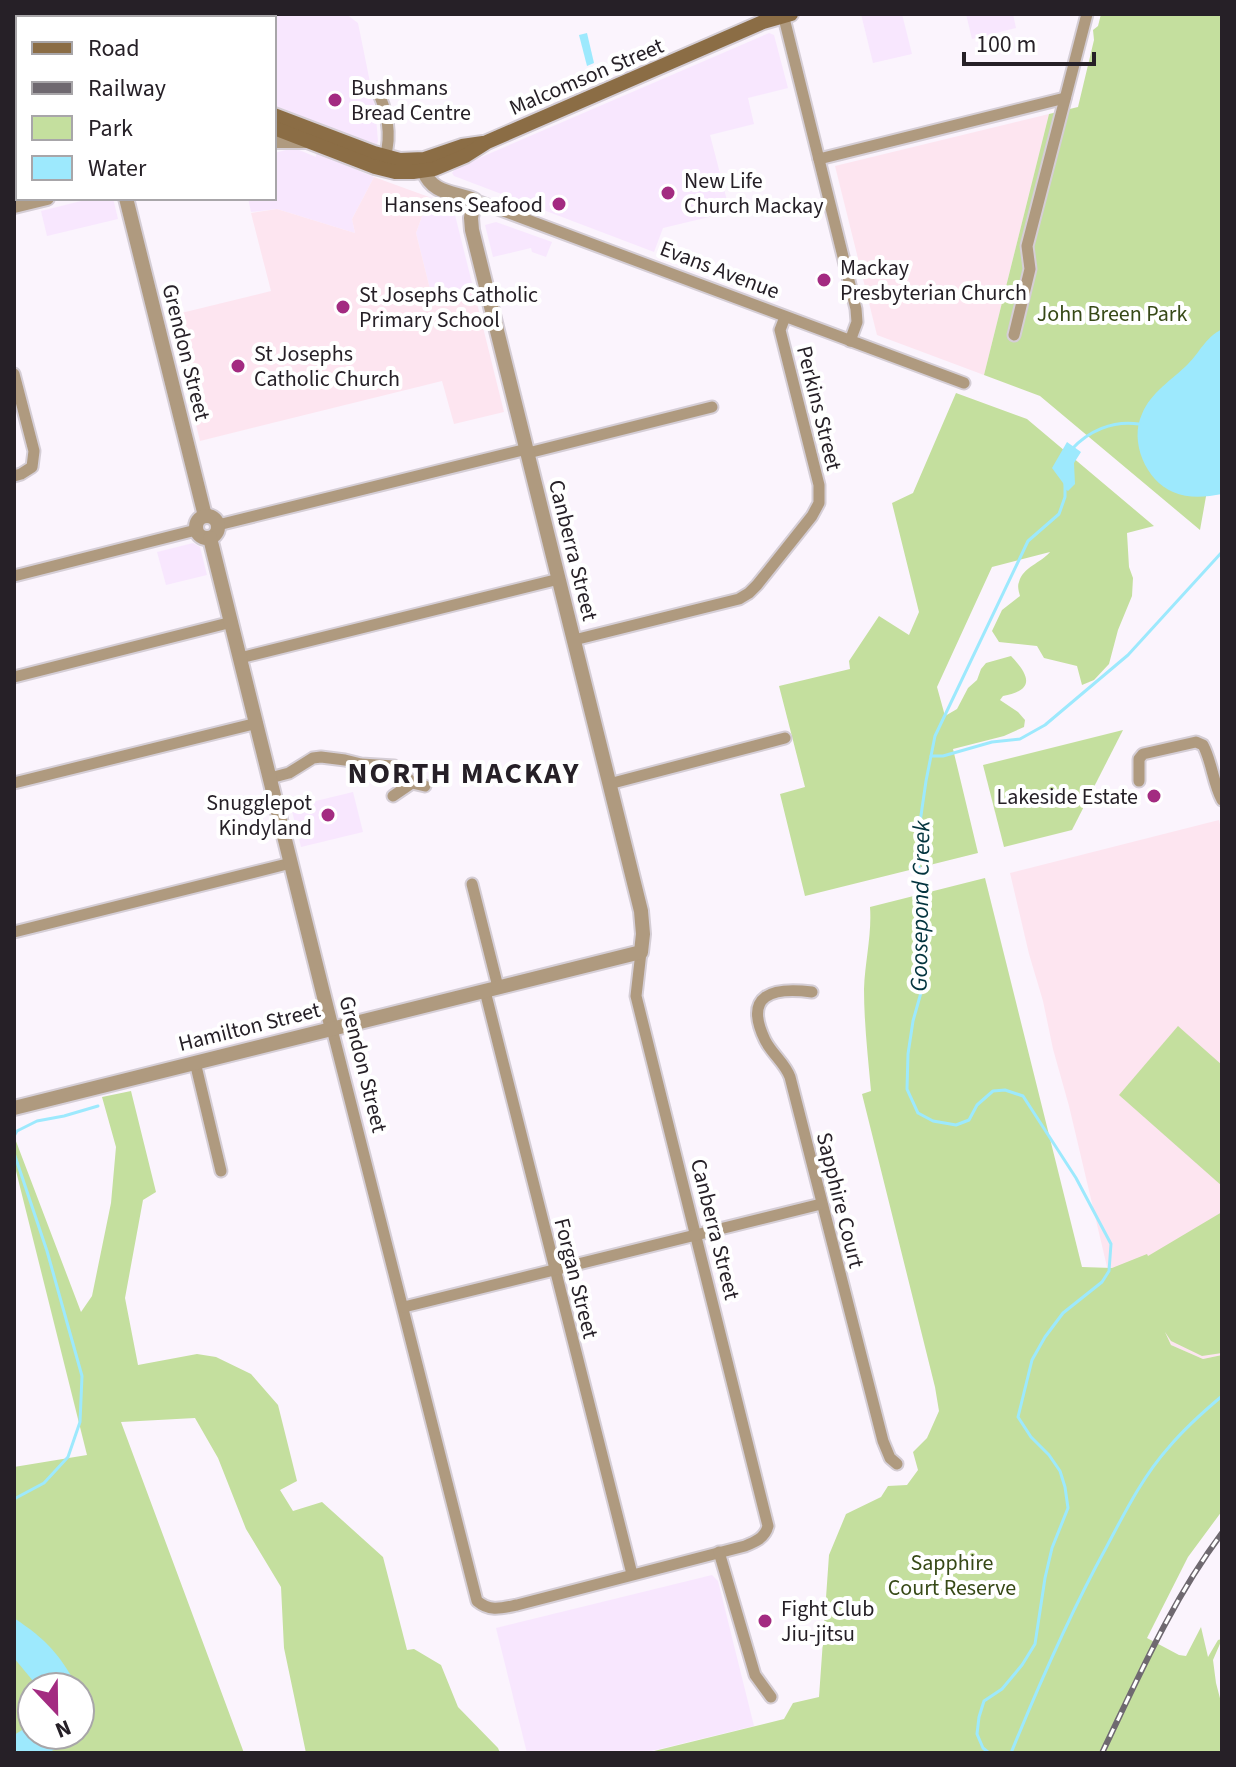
<svg xmlns="http://www.w3.org/2000/svg" width="1236" height="1767" viewBox="0 0 1236 1767" font-family="'Source Sans 3',sans-serif">
<style>
.built{fill:#f8e7fe}
.education{fill:#fde5f0}
.green{fill:#c4df9e;fill-rule:evenodd}
.water{fill:#9de9fd}
.lines{fill:none;stroke-linecap:round;stroke-linejoin:round}
.stream{stroke:#9de9fd;stroke-width:3}
.minor-casing{stroke:#d5ced6;stroke-width:15}
.tertiary-casing{stroke:#d5ced6;stroke-width:18}
.secondary-casing{stroke:#d5ced6;stroke-width:18}
.minor{stroke:#af9a7f;stroke-width:11}
.tertiary{stroke:#af9a7f;stroke-width:14}
.secondary{stroke:#8b6d45;stroke-width:14}
.rail-casing{stroke:#6f6970;stroke-width:6}
.rail{stroke:#fff;stroke-width:3;stroke-dasharray:9;stroke-linecap:butt}
.poi-dot{fill:#a32b81;stroke:#fff;stroke-width:3}
.labels{text-anchor:middle;stroke-width:8;stroke-linejoin:round;paint-order:stroke}
.street-label{font-size:22px;fill:#262027;stroke:#fff}
.poi-label{font-size:22px;fill:#262027;stroke:#fff;text-anchor:start}
.park-label{font-size:22px;fill:#374917;stroke:#fff}
.water-label{font-size:24px;font-style:italic;fill:#03343e;stroke:#fff}
.district-label{font-size:30px;font-weight:bold;letter-spacing:2px;fill:#262027;stroke:#fff}
</style>
<rect width="100%" height="100%" fill="#fbf4fd"/>
<g class="built">
<path d="M14 14H61L64 18H18V63L14 64Z"/>
<path d="M127 14H346L358 23 375 107 378 141 376 147 292 116 288 111 274 105V18H132Z"/>
<path d="M861 14H902L912 54 873 63Z"/>
<path d="M966 14H1013L1016 28 972 39Z"/>
<path d="M769 33 774 35 788 88 748 98 754 124 710 135 730 212 663 228 654 252 454 176 452 173 456 168Z"/>
<path d="M286 150H299L316 157V153L374 177 352 219 355 233 277 209 251 212 248 198H274V153Z"/>
<path d="M429 197 453 207 473 287 432 297 416 233Z"/>
<path d="M93 198H113L118 219 47 236 41 211Z"/>
<path d="M496 222 552 242 546 257 532 252 531 248 493 257 485 225Z"/>
<path d="M193 543 200 547 207 575 166 585 157 552Z"/>
<path d="M353 792 363 832 301 847 291 807Z"/>
<path d="M712 1575 718 1581 754 1726 643 1753H527L496 1628Z"/>
</g>
<g class="education">
<path d="M1049 114 984 375 877 335 835 166Z"/>
<path d="M374 177 429 197 416 233 432 297 473 287 504 412 454 424 442 381 200 441 169 316 271 291 251 213 277 209 355 233 352 219Z"/>
<path d="M1219 820 1222 834V1355L1203 1359 1171 1345 1152 1303 1108 1271 1069 1106 1053 1049 1043 1001 1029 954 1010 873Z"/>
</g>
<g class="green">
<path d="M1101 14H1222V407L1200 530 1040 396 984 375 1049 114 1078 107 1094 40 1093 30 1098 26Z"/>
<path d="M956 393 1027 419 1154 526 1127 533 1129 567 1133 578 1132 596 1118 630 1109 664 1094 680 1082 685 1077 666 1044 658 1037 646 999 642 992 631 1002 610 1020 596C1019 592 1017 586 1019 582 1023 567 1041 563 1050 552L992 567 937 687 945 716 957 709 968 688 977 680 981 669 986 663 1011 656C1030 676 1035 690 1003 696L1000 700 1018 712 1025 720 1024 727 1004 736 953 749 978 853 805 896 780 794 805 787 779 686 850 669 849 661 879 616 909 635 919 612 892 503 913 493Z"/>
<path d="M1123 730 1072 830 1004 847 983 765Z"/>
<path d="M985 878 1082 1267 1112 1268 1147 1254 1148 1256 1222 1212V1353L1202 1356 1171 1341 1165 1332 1171 1345 1203 1359 1222 1355V1511L1188 1557 1147 1638 1179 1655 1186 1656 1201 1627 1208 1657 1218 1640 1222 1639 1213 1660 1216 1683 1222 1706V1753H646L784 1719 793 1703 819 1697 829 1555 846 1514 881 1497 888 1486 907 1485 918 1470 913 1452 927 1438 939 1411 935 1387 862 1094 871 1091C868 1057 864 1023 864 989 865 962 872 934 870 907Z"/>
<path d="M1178 1026 1222 1065V1186L1119 1095Z"/>
<path d="M131 1091 156 1192 143 1200 125 1298 138 1365 197 1354 216 1357 251 1374 278 1405 297 1481 280 1490 293 1511 322 1502 383 1557 407 1650 414 1649 441 1665 458 1707 498 1748 500 1753H306L284 1648 281 1587 246 1529 218 1458 195 1418 121 1422 244 1753H14V1467L87 1455 14 1163V1136L81 1312 92 1296 111 1203 116 1147 102 1097ZM32 1687H80V1735H32Z"/>
</g>
<g class="water">
<path d="M587 33 594 63 587 66 579 35Z"/>
<path d="M1222 329V494C1206 497 1189 499 1173 492 1146 481 1129 441 1142 414 1151 392 1172 380 1188 364 1201 351 1204 339 1222 329Z"/>
<path d="M1067 442 1081 452 1074 463 1075 484 1068 491 1065 489 1063 483 1052 468Z"/>
<path d="M14 1618C47 1640 58 1653 78 1687H38L14 1658Z"/>
<path d="M32 1724V1735H70C54 1758 39 1753 14 1753V1735Z"/>
</g>
<g class="lines">
<g class="stream">
<path d="M1071 450C1088 431 1113 420 1139 424"/>
<path d="M931 756H943L992 742 1020 739 1045 725 1128 655 1222 552"/>
<path d="M14 1136 17 1131 37 1121 64 1116 98 1106"/>
<path d="M14 1153 47 1251 82 1376 80 1422 68 1457 44 1483 14 1499"/>
<path d="M989 1753 983 1748 977 1734 979 1717 984 1701 1002 1689 1022 1665 1035 1644 1045 1578 1052 1548 1068 1508 1065 1487 1060 1471 1049 1455 1031 1437 1018 1417 1032 1360 1045 1337 1063 1313 1102 1282 1109 1271 1111 1244 1076 1178 1023 1096 1005 1090 993 1091 977 1105 969 1120 956 1125 933 1121 918 1113 907 1089 908 1054 913 1021 922 989 918 836 926 781 935 736 1028 541 1059 514 1065 497V485"/>
<path d="M1011 1753C1040 1682 1070 1613 1107 1546 1125 1512 1143 1476 1169 1447 1185 1428 1203 1412 1222 1396"/>
</g>
<defs>
<g id="minor">
<path d="M783 14 856 309 857 322 850 341"/>
<path d="M14 79 18 78"/>
<path d="M376 88C387 109 392 135 385 157"/>
<path d="M819 159 1065 98"/>
<path d="M474 200 964 383"/>
<path d="M1014 335 1030 269 1027 246 1087 14"/>
<path d="M14 374 34 451 32 467 21 474 14 476"/>
<path d="M528 453 712 407"/>
<path d="M218 525 527 449"/>
<path d="M14 576 196 530"/>
<path d="M574 640 739 599 749 593 757 585 812 516 819 503V485L780 330 785 317"/>
<path d="M240 658 559 579"/>
<path d="M14 677 232 622"/>
<path d="M270 778 289 773 313 758 321 757 345 760 361 764 394 766 402 771 412 783 393 796"/>
<path d="M1139 781V759L1143 754 1196 742 1203 745C1212 762 1213 783 1222 800"/>
<path d="M14 783 257 723"/>
<path d="M412 783 425 786"/>
<path d="M609 784 785 738"/>
<path d="M472 884 498 987"/>
<path d="M14 932 291 863"/>
<path d="M485 991 632 1574"/>
<path d="M812 992C773 987 743 994 765 1040 772 1054 785 1063 790 1077L883 1441 890 1458 897 1464"/>
<path d="M332 1029 477 1601C490 1612 502 1608 517 1605L745 1546C755 1542 765 1538 768 1526L636 996 641 952"/>
<path d="M195 1062 221 1171"/>
<path d="M404 1307 821 1204"/>
<path d="M719 1552 755 1675 771 1697"/>
</g>
<g id="tertiary">
<path d="M274 141H306"/>
<path d="M126 198 205 516"/>
<path d="M14 206 47 198"/>
<circle cx="207" cy="527" r="11"/>
<path d="M210 538 332 1029"/>
<path d="M14 1108 641 952 643 934 641 911 472 230 471 218 474 200C454 192 432 194 424 171"/>
</g>
<g id="secondary">
<path d="M83 14 89 18"/>
<path d="M106 14 112 18"/>
<path d="M274 115 374 153 400 160 424 159 462 146 483 143"/>
<path d="M274 128 375 167 395 172H413L434 169 465 156 487 142 763 22 791 14"/>
</g>
</defs>
<use href="#minor" class="minor-casing"/>
<use href="#tertiary" class="tertiary-casing"/>
<use href="#secondary" class="secondary-casing"/>
<use href="#minor" class="minor"/>
<use href="#tertiary" class="tertiary"/>
<use href="#secondary" class="secondary"/>
<defs>
<path id="rail" d="M1102 1753C1138 1678 1172 1600 1222 1533"/>
</defs>
<use href="#rail" class="rail-casing"/>
<use href="#rail" class="rail"/>
</g>
<g class="poi-dot">
<circle cx="335" cy="100" r="8"/>
<circle cx="668" cy="193" r="8"/>
<circle cx="559" cy="204" r="8"/>
<circle cx="824" cy="280" r="8"/>
<circle cx="343" cy="307" r="8"/>
<circle cx="238" cy="366" r="8"/>
<circle cx="1154" cy="796" r="8"/>
<circle cx="328" cy="815" r="8"/>
<circle cx="765" cy="1621" r="8"/>
</g>
<g class="labels">
<g class="street-label">
<text transform="translate(586 76) rotate(-23)" y="8">Malcomson Street</text>
<text transform="translate(720 269) rotate(21)" y="8">Evans Avenue</text>
<text transform="translate(187 352) rotate(76)" y="8">Grendon Street</text>
<text transform="translate(820 408) rotate(76)" y="8">Perkins Street</text>
<text transform="translate(574 550) rotate(76)" y="8">Canberra Street</text>
<text transform="translate(249 1026) rotate(-14)" y="8">Hamilton Street</text>
<text transform="translate(364 1064) rotate(76)" y="8">Grendon Street</text>
<text transform="translate(841 1200) rotate(76)" y="8">Sapphire Court</text>
<text transform="translate(716 1229) rotate(76)" y="8">Canberra Street</text>
<text transform="translate(577 1278) rotate(76)" y="8">Forgan Street</text>
</g>
<g class="poi-label">
<text x="351" y="95">Bushmans<tspan x="351" dy="25">Bread Centre</tspan></text>
<text x="684" y="188">New Life<tspan x="684" dy="25">Church Mackay</tspan></text>
<text x="543" y="212" text-anchor="end">Hansens Seafood</text>
<text x="840" y="275">Mackay<tspan x="840" dy="25">Presbyterian Church</tspan></text>
<text x="359" y="302">St Josephs Catholic<tspan x="359" dy="25">Primary School</tspan></text>
<text x="254" y="361">St Josephs<tspan x="254" dy="25">Catholic Church</tspan></text>
<text x="1138" y="804" text-anchor="end">Lakeside Estate</text>
<text x="312" y="810" text-anchor="end">Snugglepot<tspan x="312" dy="25">Kindyland</tspan></text>
<text x="781" y="1616">Fight Club<tspan x="781" dy="25">Jiu-jitsu</tspan></text>
</g>
<g class="park-label">
<text x="1112" y="321">John Breen Park</text>
<text x="952" y="1570">Sapphire<tspan x="952" dy="25">Court Reserve</tspan></text>
</g>
<g class="water-label">
<text transform="translate(920 906) rotate(-89)" y="8">Goosepond Creek</text>
</g>
<g class="district-label">
<text x="464" y="783">NORTH MACKAY</text>
</g>
</g>
<rect width="1236" height="1767" fill="none" stroke="#262027" stroke-width="32"/>
<rect x="16" y="16" width="260" height="184" fill="#ffffff" stroke="#a8a6a9" stroke-width="2"/>
<rect x="32" y="42" width="40" height="12" fill="#8b6d45" stroke="#a8a6a9" stroke-width="2"/>
<text x="88" y="56" font-size="24" fill="#262027">Road</text>
<rect x="32" y="82" width="40" height="12" fill="#6f6970" stroke="#a8a6a9" stroke-width="2"/>
<text x="88" y="96" font-size="24" fill="#262027">Railway</text>
<rect x="32" y="116" width="40" height="24" fill="#c4df9e" stroke="#a8a6a9" stroke-width="2"/>
<text x="88" y="136" font-size="24" fill="#262027">Park</text>
<rect x="32" y="156" width="40" height="24" fill="#9de9fd" stroke="#a8a6a9" stroke-width="2"/>
<text x="88" y="176" font-size="24" fill="#262027">Water</text>
<g transform="translate(56 1711) rotate(158)"><circle r="38" fill="#ffffff" stroke="#a8a6a9" stroke-width="2"/>
<path d="M0-6L14 30L0 20L-14 30Z" fill="#a32b81"/>
<text y="-12" font-size="22" font-weight="bold" text-anchor="middle" fill="#262027">N</text>
</g>
<path d="M964 52v12h130v-12" fill="none" stroke="#262027" stroke-width="4"/>
<text x="976" y="52" font-size="24" fill="#262027" stroke="#ffffff" stroke-width="6" paint-order="stroke">100 m</text>
</svg>
